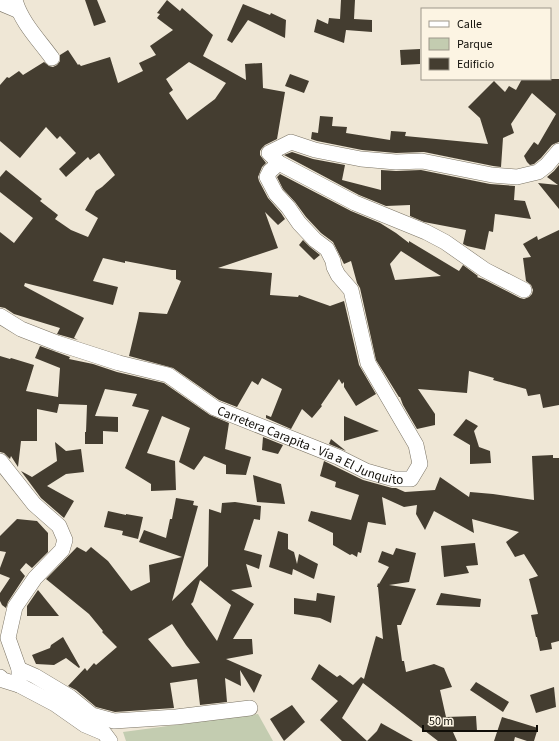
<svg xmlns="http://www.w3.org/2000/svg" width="559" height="741" viewBox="0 0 559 741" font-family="'Source Sans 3',sans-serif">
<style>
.green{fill:#c3ccb0}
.building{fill:#443d30;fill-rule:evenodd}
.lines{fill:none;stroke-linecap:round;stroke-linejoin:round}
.minor-casing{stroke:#7b7465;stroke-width:16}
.minor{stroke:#fff;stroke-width:15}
.labels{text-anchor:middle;stroke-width:4;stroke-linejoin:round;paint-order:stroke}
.street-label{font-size:13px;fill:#100e08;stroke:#fcf4e3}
</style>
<rect width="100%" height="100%" fill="#efe7d6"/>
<path class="green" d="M258 714 273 741H126L123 732Z"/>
<g class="building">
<path d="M85 0H97L106 22 94 26Z"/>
<path d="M167 0 180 11 182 8 213 35 203 56 246 80 245 64 262 63 263 88 285 92 277 139 265 145 262 148 260 151V155L266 163 262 167 258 177 259 181 268 198 281 213 285 219 278 225 265 212 278 248 218 268 272 273 270 295 298 297 299 295 330 306 344 301 359 365 376 394 356 406 344 387V382L342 384 339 379 321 405 322 406 312 418 302 409 291 429 266 418V415L271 417 282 389 262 378 258 385 252 381 237 407 219 400 173 368 129 356 138 318 139 312 167 314 181 281 176 279V270H172L162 268 125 261V263L103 258 99 267 93 281 118 287 113 305 25 283 24 286 84 318 74 338 78 340 57 334 60 328 14 314 5 308 0 307V232L14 243 33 218 0 192V177L6 170 42 199 40 201 58 215 55 219 71 230 88 237 98 218 85 210 96 191 102 187 115 175 99 153 90 160 88 157 66 177 59 169 76 153 60 136 57 139 46 127 20 158 0 141V85L7 77 9 78 19 71 23 75 44 62 49 66 53 67 57 65 60 61V55L68 50 78 65 79 64 81 66 110 57 118 83 143 71 139 63 156 55 150 46 173 30 157 18 160 14 157 13ZM189 62 226 83 215 99 187 120 169 93 173 90 166 79Z"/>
<path d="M341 0H355L354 19 372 20V32L346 30 344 43 314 32 317 19 328 24 329 18 340 19Z"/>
<path d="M243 4 270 15 271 13 286 20 285 38 248 20 232 43 227 40Z"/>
<path d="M420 49V64L401 65 400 50Z"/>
<path d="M290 74 309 81 304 93 285 86Z"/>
<path d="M522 79H559V142L556 143 552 145 541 158 534 164 530 165 527 162 524 156 534 142 538 145 556 114 532 93 511 124 514 133 503 138 501 167 493 166 424 152 396 153 362 150 317 141 311 139 312 132 318 133 320 116 333 117 332 126 347 127 346 133 390 140 391 131 406 132 405 136 488 144 480 118 468 107 494 81 505 92 509 86 516 90Z"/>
<path d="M292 152 313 159 345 165 342 180 381 190V170L396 171 421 170 490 184 515 186 514 200 525 201 531 219 495 214 493 232 489 231 485 250 467 246 463 244 466 230 424 222 410 216V205L386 206 359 195 284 155Z"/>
<path d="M559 165V209L538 183 558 185 547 177 554 171Z"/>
<path d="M280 174 351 211 380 223 396 233 409 243V241L459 271 463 265 478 276 477 277 483 279 520 298 524 299 529 297 532 294 533 290 531 285 526 281 523 258 531 257 523 244 537 236 538 240 559 230V405L543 408 540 394 528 396 526 389 493 380 494 378 469 371 467 393 418 389 435 414V425L417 429 403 405 400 397H399L376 360 360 288 357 283 351 261 344 264 333 242 321 233 306 217 295 202 283 189 277 177ZM401 251 426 267 441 276 395 280 390 264Z"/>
<path d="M303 240 310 247 320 255 314 260 299 245Z"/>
<path d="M40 346 70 357 69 359 93 364 117 372 164 383 210 415 229 423 225 449 251 457 246 475 226 474V465L204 456 194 470 179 462 190 428 162 416 147 453 175 461 176 490 151 491V484L125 468 149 410 132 406 137 394 105 389 95 416 118 417V432L103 431V444H85V432H86L87 405 59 404 57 413 37 409V441H21L18 467 11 456 10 459 4 453 0 452V356L10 359 11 358 34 365 26 391 58 397 60 368 35 358Z"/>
<path d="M344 416 379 431 344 441Z"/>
<path d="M466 419 478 426 474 431 479 447 490 451 491 463 470 464V445L453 435Z"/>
<path d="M263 437 283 445 278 454 262 450Z"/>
<path d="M331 439 346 451 329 444Z"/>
<path d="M55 442 66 451 81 449 84 472 66 474 47 486 74 501 64 518 41 498 21 471 32 477 57 461Z"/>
<path d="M553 455V458H559V641L551 643 552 649 540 651 537 637H536L531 615 538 614 529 579 538 576 524 554 515 557 506 542 519 532 472 519 474 533 434 511 425 530 416 514 417 505 404 507 382 497 386 525 368 522 361 553 358 552 357 557 352 554 350 555 333 545V533L308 521 311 511 351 520 359 495 335 487 336 482 320 476 324 461 363 480 392 488H396L405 492 435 490 440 477 469 497 470 492 493 494 534 500 532 456Z"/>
<path d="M253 475 281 484 285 504 257 502Z"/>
<path d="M176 498 194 501 193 505 198 506 172 601 208 566 209 509 221 513 222 503 235 502 261 506 260 520 254 519 244 550 262 555 259 569 246 564 252 587 231 590 254 604 233 639H252L253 654 226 659 262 675 254 693 240 670 241 686 225 678 227 702 200 705 197 679 170 683 174 708 115 712 96 707 76 690 68 686 85 668 87 671 94 663 96 665 117 647 102 632 103 631 89 614 46 579 77 547 86 552 91 547 108 561 131 591 150 582 149 565 182 557 139 542 144 530 166 538 170 519H172ZM200 580 231 605 217 641 191 604 193 602ZM172 624 186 645 200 663 172 667 148 639Z"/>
<path d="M108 511 126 515V514L143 517 138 539 122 535 123 531 104 527Z"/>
<path d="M17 519 37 521 48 533V552L32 568 26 563 20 570 25 576 8 602 6 608 2 605 0 601V593L10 578 0 574V568L6 552 0 551V536Z"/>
<path d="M278 531 288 534V549L294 552 297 564 299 554 318 564 314 579 293 569 292 575 269 567Z"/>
<path d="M475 543 478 565 466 566 469 573 444 577 441 546Z"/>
<path d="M396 548 416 553 409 582 389 585 416 589 401 625H397L402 661H404L406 672 434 664 444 668 452 687 440 690 446 717 476 716 477 731 453 732 457 741H438L363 683 342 718 367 741 377 731 381 723 413 741H342L320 720 338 701 311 679 319 664 337 677 340 675 353 685 361 677 364 679 376 636 383 639 378 587H377L378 583 379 584 389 567 378 562 382 551 393 555Z"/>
<path d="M38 590 59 616H27V606Z"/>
<path d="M317 593 335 596 331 623 320 618 294 614V598L316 601Z"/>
<path d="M441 593 481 599 480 607 436 605Z"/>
<path d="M63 637 80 667 79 668 66 658 54 665 36 664 32 655 50 648 51 645Z"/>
<path d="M476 682 509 702 503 712 470 690Z"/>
<path d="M554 687 556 707 536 713 530 695Z"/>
<path d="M292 705 305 722 284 741 270 719Z"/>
<path d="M502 717 538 728 534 741H527L515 737 514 741H494Z"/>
</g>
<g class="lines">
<defs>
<g id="minor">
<path d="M15 0C21 22 39 40 52 58"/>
<path d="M0 3 17 10"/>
<path d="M279 163 355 203 426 232 445 242 485 270 524 290"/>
<path id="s1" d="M0 316 21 329 57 343 119 363 168 375 215 408 338 457 366 471 394 479H411L420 464 416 445 368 363 351 290 338 275 334 267 333 261 327 249 315 240 299 223 288 207 276 194 267 177 270 171 279 163 269 153 291 142 315 150 361 159 396 162 422 161 492 175 517 177 538 172 547 165 559 151"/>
<path d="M0 461 34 504 59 526 65 540 62 550 35 578 15 607 8 638 19 669V685"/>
<path d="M19 669 35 676 70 697 92 715 114 721 176 717 250 708"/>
<path d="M0 677 3 680 19 685 55 704 85 725 104 733 110 741"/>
</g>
</defs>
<use href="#minor" class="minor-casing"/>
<use href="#minor" class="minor"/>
</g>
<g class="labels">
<g class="street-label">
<text dy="5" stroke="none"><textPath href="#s1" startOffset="339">Carretera Carapita - Vía a El Junquito</textPath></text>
</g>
</g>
<rect x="421" y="8" width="130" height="72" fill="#fcf4e3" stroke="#9e988b"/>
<rect x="429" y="21" width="20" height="6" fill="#ffffff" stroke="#9e988b"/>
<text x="457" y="28" font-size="12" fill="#100e08">Calle</text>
<rect x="429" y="38" width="20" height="12" fill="#c3ccb0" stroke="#9e988b"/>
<text x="457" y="48" font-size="12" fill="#100e08">Parque</text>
<rect x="429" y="58" width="20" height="12" fill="#443d30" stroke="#9e988b"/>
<text x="457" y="68" font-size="12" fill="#100e08">Edificio</text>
<path d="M423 725v6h114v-6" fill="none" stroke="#100e08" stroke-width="2"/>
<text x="429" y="725" font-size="12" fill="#100e08" stroke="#fcf4e3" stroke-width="3" paint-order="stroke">50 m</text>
</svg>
